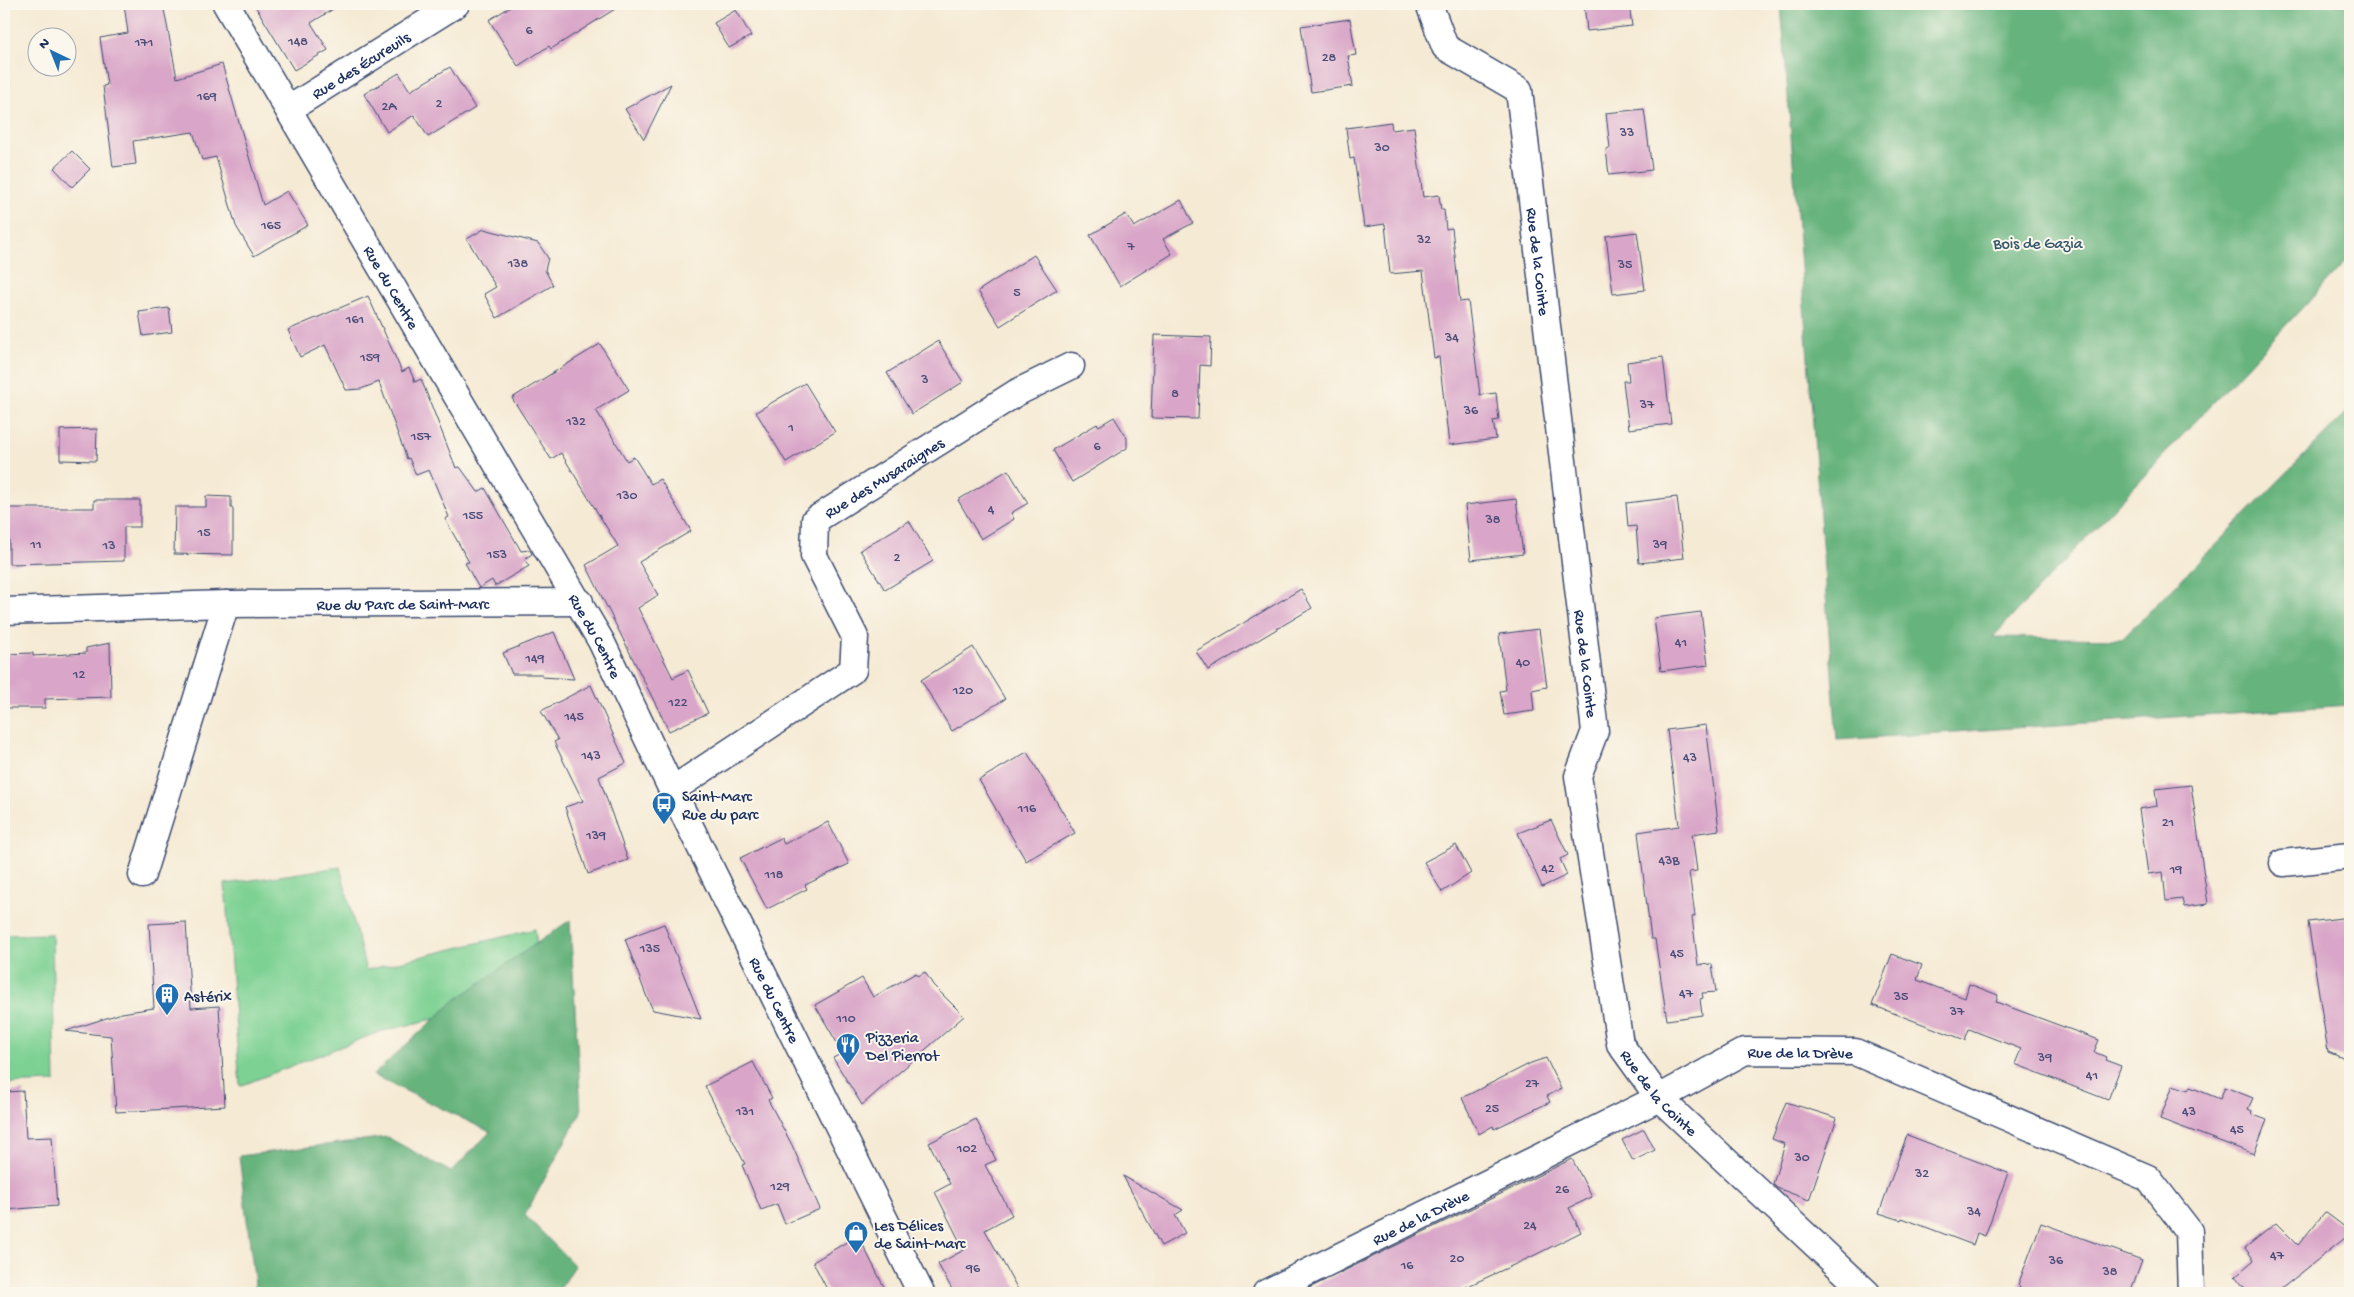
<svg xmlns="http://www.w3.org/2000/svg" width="2354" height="1297" viewBox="0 0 2354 1297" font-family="'Gochi Hand',sans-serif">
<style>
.green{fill:#7dd193;stroke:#4c8078}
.forest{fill:#66b37d;stroke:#40716e}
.building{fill:#d9a5c8}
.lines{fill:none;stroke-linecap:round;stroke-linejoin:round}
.street-casing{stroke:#3c4b70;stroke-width:29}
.street{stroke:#fff;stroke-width:26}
.labels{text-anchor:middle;stroke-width:4;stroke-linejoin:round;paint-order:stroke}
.number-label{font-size:14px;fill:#4a4c78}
.street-label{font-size:16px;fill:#1b2f5e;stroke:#fbf7ec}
.park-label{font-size:16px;fill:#34586b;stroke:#fbf7ec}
.poi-label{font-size:16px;fill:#1b2f5e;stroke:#fbf7ec;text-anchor:start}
</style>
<rect width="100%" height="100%" fill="#fbf7ec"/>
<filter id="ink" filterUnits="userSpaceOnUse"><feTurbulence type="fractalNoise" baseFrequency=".02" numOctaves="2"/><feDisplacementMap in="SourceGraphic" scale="10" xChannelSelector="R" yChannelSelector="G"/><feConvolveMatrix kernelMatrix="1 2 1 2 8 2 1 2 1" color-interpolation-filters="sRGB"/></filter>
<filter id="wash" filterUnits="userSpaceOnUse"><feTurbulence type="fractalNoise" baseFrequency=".0096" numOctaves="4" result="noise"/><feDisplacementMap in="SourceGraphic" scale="20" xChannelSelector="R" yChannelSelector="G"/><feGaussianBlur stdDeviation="1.12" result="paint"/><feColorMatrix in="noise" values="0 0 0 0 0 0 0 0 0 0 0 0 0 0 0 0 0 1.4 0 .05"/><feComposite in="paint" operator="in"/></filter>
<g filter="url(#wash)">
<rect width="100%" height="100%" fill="#f5ead4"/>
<g class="green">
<path d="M340 867 366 970 535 929 542 993 379 1032 240 1086 225 884Z"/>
<path d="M52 934 55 1082 4 1084V935Z"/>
</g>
<g class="forest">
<path d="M1781 4H2350V257L1993 637 2122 639 2350 409V705L1837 740Z"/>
<path d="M570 920 581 1112 525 1215 575 1266 557 1293H256L239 1156 387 1137 451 1172 490 1132 373 1075 454 1001Z"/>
</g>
<g id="blocks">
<g class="building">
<path d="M124 4H163L177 78 222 64 263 205 287 191 308 225 254 256 236 226 216 157 202 160 193 132 133 141 136 164 113 167 103 86 107 85 100 38 128 33Z"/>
<path d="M254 4H341L311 23 328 50 294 70Z"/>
<path d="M515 4H623L551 49 549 46 518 66 489 20Z"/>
<path d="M1584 4H1629L1632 26 1587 31Z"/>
<path d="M736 10 751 36 729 48 714 23Z"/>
<path d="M1350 19 1356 55 1348 56 1353 86 1311 92 1301 26Z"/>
<path d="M450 67 475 108 428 137 414 115 387 132 364 94 399 73 410 91Z"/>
<path d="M671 84 644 139 625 109Z"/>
<path d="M1644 109 1652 170 1609 175 1606 149 1610 148 1606 113Z"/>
<path d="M1391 122 1392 130 1414 127 1423 197 1439 195 1441 210H1444L1446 229 1452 228 1460 302 1468 301 1480 395 1496 393 1499 420 1493 421 1496 439 1449 445 1439 357 1434 358 1423 271 1390 274 1385 224 1364 227 1354 158 1350 159 1346 128Z"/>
<path d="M72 151 90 169 72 187 54 168Z"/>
<path d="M1181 200 1193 223 1163 239 1172 254 1120 286 1090 235 1126 214 1134 227Z"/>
<path d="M484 229 538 243 548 258 545 270 553 285 497 318 484 294 496 287 467 239Z"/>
<path d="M1637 232 1645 290 1613 294 1606 236Z"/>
<path d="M1034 255 1057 290 1000 326 978 291Z"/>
<path d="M368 296 402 372 409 368 415 382 421 379 456 468 460 467 478 492 485 488 521 551 530 550 532 554 524 559 529 566 495 586 492 580 479 588 465 563 469 562 445 519 449 517 429 470 416 475 409 458 407 459 379 382 361 389 346 390 325 345 300 357 288 330Z"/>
<path d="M169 308 172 332 143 336 139 312Z"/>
<path d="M1154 335 1211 337 1210 366 1200 365 1198 419 1151 418Z"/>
<path d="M938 341 963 382 912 414 887 373Z"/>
<path d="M600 344 629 390 596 410 627 461 634 457 651 484 660 479 691 531 639 562 658 595 638 608 673 678 688 670 708 713 669 731 586 565 618 546 561 453 551 459 512 398Z"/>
<path d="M1663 357 1671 424 1629 429 1623 381H1629L1627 362Z"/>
<path d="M805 383 835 432 786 462 756 412Z"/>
<path d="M1114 417 1127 438V448L1072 482 1053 450 1097 424 1099 426Z"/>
<path d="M97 429 96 461 60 460V430Z"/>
<path d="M1008 470 1028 503 1011 513 1014 519 981 539 958 500Z"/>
<path d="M206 496 231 497V508H233V555L174 554 175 507H206Z"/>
<path d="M1677 497 1684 558 1639 563 1636 526 1628 527 1626 503Z"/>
<path d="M1516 499 1523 554 1471 560 1465 505Z"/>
<path d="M94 500H140V527H124V561L9 564V508H94Z"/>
<path d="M909 521 933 561 885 590 860 550Z"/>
<path d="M1301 589 1312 608 1208 670 1196 651Z"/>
<path d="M1701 612 1708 665 1661 671 1654 618Z"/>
<path d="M1539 629 1547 687 1532 690 1534 711 1504 715 1500 691 1506 690 1499 634Z"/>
<path d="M554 632 574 679 542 677V674H512L503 653Z"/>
<path d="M110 643 111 697 45 699V708H5L4 654 33 653V656L86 653V648Z"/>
<path d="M973 647 1005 699 952 731 921 680Z"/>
<path d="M591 685 626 763 599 777 628 860 588 874 565 807 583 801 554 742 558 740 541 711Z"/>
<path d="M1706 725 1719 830 1692 834 1697 871 1689 872 1695 916 1692 917 1698 965 1712 964 1716 992 1702 993 1703 998 1700 999 1702 1015 1667 1020 1655 939H1651L1638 832 1679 826 1667 730Z"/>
<path d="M1027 752 1075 833 1026 861 979 780Z"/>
<path d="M2191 785 2208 904 2184 907 2182 899 2166 901 2163 872 2148 874 2139 809 2157 806 2155 789Z"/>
<path d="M1551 820 1568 855 1560 859 1567 875 1542 887 1518 833Z"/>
<path d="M828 822 849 864 805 885 807 889 767 909 740 858 781 838 784 844Z"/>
<path d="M1456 845 1471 873 1442 892 1424 862Z"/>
<path d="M2350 917V1061L2328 1052 2308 922Z"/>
<path d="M186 922 191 1008 219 1006 225 1106 116 1112 111 1036 66 1031 122 1013 154 1008 149 924Z"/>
<path d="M664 924 701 1019 653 1010 646 995 625 939Z"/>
<path d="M1892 954 1922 965 1917 980 1965 998 1969 984 1998 995 1996 1002 2099 1040 2094 1052 2106 1057 2105 1060 2121 1066 2108 1100 2015 1064 2021 1049 1969 1029 1965 1040 1872 1005Z"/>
<path d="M925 972 933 985 964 1016 862 1105 833 1058 843 1053 815 1005 862 978 873 997 916 973 918 976Z"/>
<path d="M1546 1058 1561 1089 1547 1096 1550 1102 1494 1129 1493 1126 1479 1134 1462 1098 1531 1063Z"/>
<path d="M753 1062 772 1098 768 1100 792 1145 820 1209 785 1224 777 1204 761 1210 742 1165 745 1164 705 1086Z"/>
<path d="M2173 1085 2188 1090 2190 1087 2220 1099 2225 1087 2253 1098 2248 1109 2252 1111 2251 1114 2267 1120 2254 1154 2160 1119Z"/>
<path d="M23 1091 26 1138 52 1137 57 1206 4 1210V1092Z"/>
<path d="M1786 1102 1837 1118 1809 1200 1777 1188 1773 1184 1785 1144 1772 1139Z"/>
<path d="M976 1119 996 1160 985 1165 1012 1215 985 1230 1020 1293H954L938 1264 964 1250 935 1192 950 1184 929 1143Z"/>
<path d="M1644 1129 1655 1150 1633 1161 1622 1140Z"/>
<path d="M1907 1135 2008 1173 1985 1236 1977 1233 1973 1245 1902 1218 1901 1220 1879 1213Z"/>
<path d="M1572 1159 1592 1197 1569 1208 1581 1232 1533 1256 1453 1293H1299Z"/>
<path d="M1123 1176 1183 1210 1175 1215 1185 1233 1161 1246Z"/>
<path d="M2325 1212 2350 1231V1234L2276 1293H2249L2235 1276 2254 1260 2245 1248 2276 1223 2298 1245Z"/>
<path d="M2041 1223 2142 1260 2130 1293H2017L2020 1286 2018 1285Z"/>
<path d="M860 1239 887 1293H829L813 1262 850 1240 851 1243Z"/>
</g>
</g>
</g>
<g filter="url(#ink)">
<use href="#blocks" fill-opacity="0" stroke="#3c4b70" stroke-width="1"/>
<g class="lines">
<defs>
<g id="street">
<path id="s1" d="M226 4 601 641 672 790 921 1293"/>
<path id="s2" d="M1429 4 1445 47 1519 90 1595 731 1578 776 1620 1044 1659 1098 1867 1293"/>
<path id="s3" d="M289 109 456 4"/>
<path id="s4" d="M4 611 226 604 580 602"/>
<path id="s5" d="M672 790 853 670 855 637 814 556 815 520 1016 393 1071 366"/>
<path d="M2283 863 2350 856"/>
<path d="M142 875 226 604"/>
<path id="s6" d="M1266 1293 1659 1098 1745 1051 1855 1052 2148 1178 2189 1231 2191 1293"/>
</g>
</defs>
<use href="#street" class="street-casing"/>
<use href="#street" class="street"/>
</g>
</g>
<defs>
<symbol id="bus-pin" viewBox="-11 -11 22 30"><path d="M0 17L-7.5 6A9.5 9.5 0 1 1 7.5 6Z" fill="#1f6fb2" stroke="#fbf7ec"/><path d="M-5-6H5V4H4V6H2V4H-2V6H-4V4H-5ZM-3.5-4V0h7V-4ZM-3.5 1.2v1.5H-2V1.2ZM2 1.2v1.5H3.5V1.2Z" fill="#fff"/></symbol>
<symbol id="building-pin" viewBox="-11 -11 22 30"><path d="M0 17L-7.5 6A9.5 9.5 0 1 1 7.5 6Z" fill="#1f6fb2" stroke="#fbf7ec"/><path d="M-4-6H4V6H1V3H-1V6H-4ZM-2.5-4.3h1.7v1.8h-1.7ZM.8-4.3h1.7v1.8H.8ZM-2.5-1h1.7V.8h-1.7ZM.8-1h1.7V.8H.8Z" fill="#fff"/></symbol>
<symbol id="restaurant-pin" viewBox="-11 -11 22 30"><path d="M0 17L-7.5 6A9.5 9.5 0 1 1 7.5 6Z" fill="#1f6fb2" stroke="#fbf7ec"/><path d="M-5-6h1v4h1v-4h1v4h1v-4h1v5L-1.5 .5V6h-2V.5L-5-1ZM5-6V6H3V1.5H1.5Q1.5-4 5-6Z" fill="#fff"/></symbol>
<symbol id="shop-pin" viewBox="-11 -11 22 30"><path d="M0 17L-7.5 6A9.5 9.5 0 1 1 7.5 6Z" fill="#1f6fb2" stroke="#fbf7ec"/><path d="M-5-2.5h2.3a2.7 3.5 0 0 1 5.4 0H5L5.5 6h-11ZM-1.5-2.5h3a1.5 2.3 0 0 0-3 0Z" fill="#fff"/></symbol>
</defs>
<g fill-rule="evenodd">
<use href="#bus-pin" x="650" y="790" width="28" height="38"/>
<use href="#building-pin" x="153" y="981" width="28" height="38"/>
<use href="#restaurant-pin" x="834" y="1031" width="28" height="38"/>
<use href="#shop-pin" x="842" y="1219" width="28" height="38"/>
</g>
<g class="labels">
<g class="number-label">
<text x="529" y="34">6</text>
<text x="298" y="45">148</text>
<text x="144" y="46">171</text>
<text x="1329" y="61">28</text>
<text x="207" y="100">169</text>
<text x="439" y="107">2</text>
<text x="389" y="110">2A</text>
<text x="1627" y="136">33</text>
<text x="1382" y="151">30</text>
<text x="271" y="229">165</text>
<text x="1424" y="243">32</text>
<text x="1131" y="250">7</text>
<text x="518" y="267">138</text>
<text x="1625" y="268">35</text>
<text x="1017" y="296">5</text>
<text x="355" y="323">161</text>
<text x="1452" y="341">34</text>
<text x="370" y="361">159</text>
<text x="925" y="383">3</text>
<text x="1175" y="397">8</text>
<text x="1647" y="408">37</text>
<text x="1471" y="414">36</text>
<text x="576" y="425">132</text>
<text x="791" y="431">1</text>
<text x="421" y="440">157</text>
<text x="1097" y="450">6</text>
<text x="627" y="499">130</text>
<text x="991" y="513">4</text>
<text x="473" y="519">155</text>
<text x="1493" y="523">38</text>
<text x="204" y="536">15</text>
<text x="36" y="548">11</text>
<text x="1660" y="548">39</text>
<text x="109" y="549">13</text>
<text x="497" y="558">153</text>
<text x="897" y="561">2</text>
<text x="1681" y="646">41</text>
<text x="535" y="662">149</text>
<text x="1523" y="666">40</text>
<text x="79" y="678">12</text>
<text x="963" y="694">120</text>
<text x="678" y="706">122</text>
<text x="574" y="720">145</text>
<text x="591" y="759">143</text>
<text x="1690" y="761">43</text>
<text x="1027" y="812">116</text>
<text x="2168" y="826">21</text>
<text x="596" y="839">139</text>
<text x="1669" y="864">43B</text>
<text x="1548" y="872">42</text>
<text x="2176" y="873">19</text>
<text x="774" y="878">118</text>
<text x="650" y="952">135</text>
<text x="1677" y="957">45</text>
<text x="1686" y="997">47</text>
<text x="1901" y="1000">35</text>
<text x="1957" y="1015">37</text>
<text x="846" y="1022">110</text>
<text x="2045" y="1061">39</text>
<text x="2092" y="1079">41</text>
<text x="1532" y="1087">27</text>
<text x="1492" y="1112">25</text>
<text x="745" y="1115">131</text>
<text x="2189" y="1115">43</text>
<text x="2237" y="1133">45</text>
<text x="967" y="1152">102</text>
<text x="1802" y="1161">30</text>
<text x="1922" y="1177">32</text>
<text x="780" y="1190">129</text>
<text x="1562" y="1193">26</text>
<text x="1974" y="1215">34</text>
<text x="1530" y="1229">24</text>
<text x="2277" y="1259">47</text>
<text x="1457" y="1262">20</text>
<text x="2056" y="1264">36</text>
<text x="1407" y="1269">16</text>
<text x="973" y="1272">96</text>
<text x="2110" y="1275">38</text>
</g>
<g class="street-label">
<text dy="6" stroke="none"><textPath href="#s3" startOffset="84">Rue des Écureuils</textPath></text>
<text dy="6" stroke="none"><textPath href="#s2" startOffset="304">Rue de la Cointe</textPath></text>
<text dy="6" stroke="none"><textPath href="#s1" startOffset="328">Rue du Centre</textPath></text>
<text dy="6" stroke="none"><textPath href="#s5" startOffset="458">Rue des Musaraignes</textPath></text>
<text dy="6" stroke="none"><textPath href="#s4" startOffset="399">Rue du Parc de Saint-Marc</textPath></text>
<text dy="6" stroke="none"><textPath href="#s1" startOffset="732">Rue du Centre</textPath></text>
<text dy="6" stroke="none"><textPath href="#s2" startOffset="709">Rue de la Cointe</textPath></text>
<text dy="6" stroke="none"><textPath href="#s1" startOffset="1138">Rue du Centre</textPath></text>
<text dy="6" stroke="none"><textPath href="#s6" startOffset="592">Rue de la Drève</textPath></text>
<text dy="6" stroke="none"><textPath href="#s2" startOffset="1159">Rue de la Cointe</textPath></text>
<text dy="6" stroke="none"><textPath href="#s6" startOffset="172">Rue de la Drève</textPath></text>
</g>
<g class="park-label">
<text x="2038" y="248">Bois de Gazia</text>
</g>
<g class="poi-label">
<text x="682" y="801">Saint-Marc<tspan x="682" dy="18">Rue du parc</tspan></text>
<text x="184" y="1001">Astérix</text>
<text x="866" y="1042">Pizzeria<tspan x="866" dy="18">Del Pierrot</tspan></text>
<text x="874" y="1230">Les Délices<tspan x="874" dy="18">de Saint-Marc</tspan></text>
</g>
</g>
<rect width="2354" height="1297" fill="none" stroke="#fbf7ec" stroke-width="20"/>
<g transform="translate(52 52) rotate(317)"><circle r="24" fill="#fbf7ec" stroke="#a1a7b3"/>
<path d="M0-4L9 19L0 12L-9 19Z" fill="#1f6fb2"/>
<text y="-8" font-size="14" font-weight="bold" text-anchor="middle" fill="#1b2f5e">N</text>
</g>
</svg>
